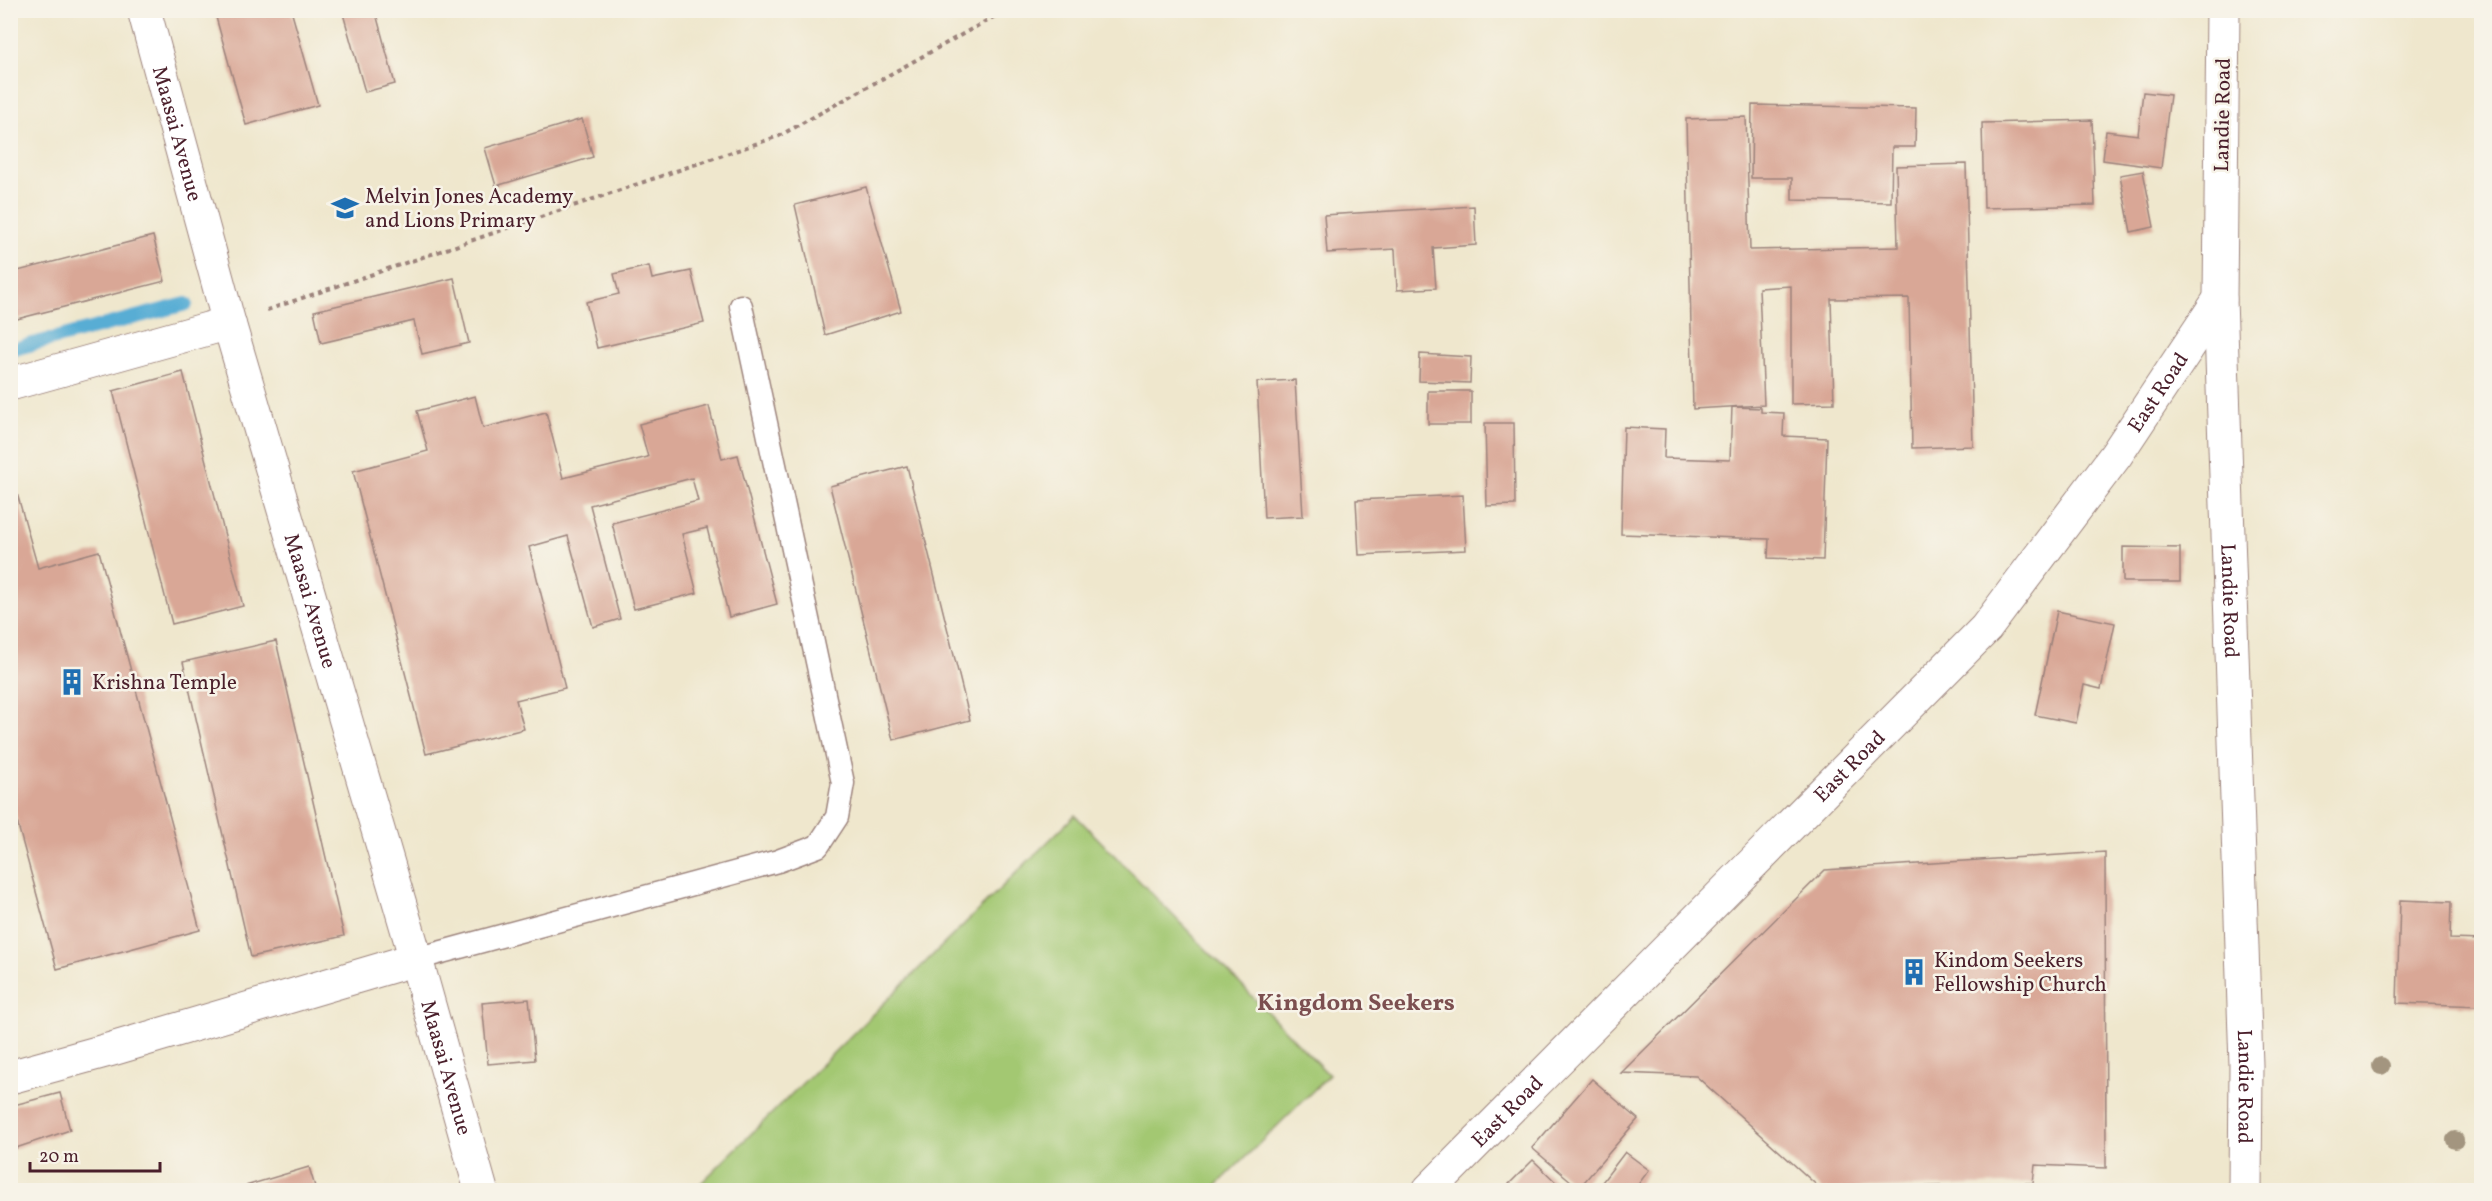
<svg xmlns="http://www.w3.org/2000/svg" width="2492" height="1201" viewBox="0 0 2492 1201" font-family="Vollkorn,serif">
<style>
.green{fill:#a3c872;stroke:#76744e;stroke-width:1.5}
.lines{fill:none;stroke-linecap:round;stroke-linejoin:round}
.stream{stroke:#58add4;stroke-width:14}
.building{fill:#d9a796}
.lane-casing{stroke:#9c837c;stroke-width:25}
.street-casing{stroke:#9c837c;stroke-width:35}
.path{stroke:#9c837c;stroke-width:4;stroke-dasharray:4.5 4.5;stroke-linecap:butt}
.lane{stroke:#fff;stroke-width:22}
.street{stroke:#fff;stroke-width:33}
.tree{fill:#a3957f}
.labels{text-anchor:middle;stroke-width:5;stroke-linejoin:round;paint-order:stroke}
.street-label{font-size:21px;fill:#4a1f2b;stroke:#f7f3e8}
.poi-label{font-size:21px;fill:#4a1f2b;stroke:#f7f3e8;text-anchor:start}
.quarter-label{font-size:24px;font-weight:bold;fill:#7c4f50;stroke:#f7f3e8}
</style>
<rect width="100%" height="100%" fill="#f7f3e8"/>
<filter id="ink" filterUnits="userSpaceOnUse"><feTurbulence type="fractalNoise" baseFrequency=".0167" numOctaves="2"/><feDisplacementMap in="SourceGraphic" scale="12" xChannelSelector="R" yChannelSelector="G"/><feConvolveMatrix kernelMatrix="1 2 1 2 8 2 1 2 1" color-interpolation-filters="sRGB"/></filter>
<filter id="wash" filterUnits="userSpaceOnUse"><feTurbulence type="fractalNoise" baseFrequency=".008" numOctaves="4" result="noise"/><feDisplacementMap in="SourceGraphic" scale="24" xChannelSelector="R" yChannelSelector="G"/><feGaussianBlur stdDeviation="1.35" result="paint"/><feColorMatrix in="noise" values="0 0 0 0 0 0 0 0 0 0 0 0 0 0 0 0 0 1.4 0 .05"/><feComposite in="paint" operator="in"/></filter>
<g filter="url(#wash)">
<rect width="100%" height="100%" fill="#efe7cd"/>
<path class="green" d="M1075 815 1329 1075 1212 1190H694Z"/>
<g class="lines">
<path class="stream" d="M10 350 186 304"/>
</g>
<g id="blocks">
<g class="building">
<path d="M214 10H291L318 105 246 125Z"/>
<path d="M342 10H375L395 84 365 92Z"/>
<path d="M2143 92 2170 95 2161 168 2103 160 2106 131 2138 135Z"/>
<path d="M1752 105 1916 108 1915 147H1892L1891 202 1792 200V178H1751Z"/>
<path d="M1746 117 1750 250 1898 247 1896 166 1966 164 1973 446 1912 448 1909 298 1831 299 1834 403 1791 404V286L1759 288 1764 405 1693 409 1686 119Z"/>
<path d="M582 119 593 157 496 186 485 148Z"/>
<path d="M2092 120 2095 205 1984 208 1982 123Z"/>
<path d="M2143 171 2154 227 2131 232 2120 175Z"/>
<path d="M866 187 901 311 825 335 795 205Z"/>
<path d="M1474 206 1476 245 1433 248 1436 288 1397 290 1395 249 1327 253 1324 215Z"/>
<path d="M153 236 165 281 13 320 10 311V273Z"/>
<path d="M649 266 652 279 691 271 704 323 597 348 586 302 619 294 614 274Z"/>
<path d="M454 278 469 343 422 354 414 321 321 343 314 311Z"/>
<path d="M1420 354 1471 357 1470 383 1419 381Z"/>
<path d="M183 372 243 606 172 624 113 391Z"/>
<path d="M1295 380 1303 516 1264 518 1257 382Z"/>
<rect x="1428" y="391" width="43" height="33"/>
<path d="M475 396 483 428 546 412 563 478 648 457 639 424 709 406 722 459 738 455 777 604 729 617 707 528 682 534 697 593 634 609 612 523 698 501 692 478 590 505 620 619 593 627 568 536 529 547 565 688 516 700 524 729 426 754 353 471 428 451 417 411Z"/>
<path d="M1732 407 1761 408V412L1784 413 1783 436 1827 438 1823 560 1768 558 1769 539 1621 534 1624 427 1665 429 1664 458 1730 460Z"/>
<path d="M1485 423H1514L1515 505 1487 506Z"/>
<path d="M907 466 970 720 893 740 830 486Z"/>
<path d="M10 468 38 568 99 551 200 930 57 969 10 796Z"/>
<path d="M1463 495 1466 550 1359 555 1356 500Z"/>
<path d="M2123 547 2180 548V582H2123Z"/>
<path d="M2057 611 2115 623 2101 689 2084 685 2076 723 2035 715Z"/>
<path d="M276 641 344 936 251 957 183 662Z"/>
<path d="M2105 852 2106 1168 2035 1165 2033 1183 1822 1190 1696 1076 1621 1073 1825 870Z"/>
<path d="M2400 900 2451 902 2450 939 2482 940V1006L2397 1003Z"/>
<path d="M529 999 535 1060 488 1064 482 1003Z"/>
<path d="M1592 1079 1638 1119 1579 1188 1532 1148Z"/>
<path d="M60 1093 70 1130 10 1150V1106Z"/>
<path d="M1625 1152 1649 1170 1634 1190H1596Z"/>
<path d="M1533 1160 1564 1190H1503Z"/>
<path d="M309 1167 316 1190H232Z"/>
</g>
</g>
</g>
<g filter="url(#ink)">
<use href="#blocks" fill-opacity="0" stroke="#9c837c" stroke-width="1.5"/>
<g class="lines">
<defs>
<path id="lane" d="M416 959 778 861 818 846 837 817 843 783 741 306"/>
<g id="street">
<path id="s1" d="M144 10 229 323 416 959 481 1190"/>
<path id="s2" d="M2223 10 2220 299 2246 1065 2245 1190"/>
<path d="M10 384 229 323"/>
<path d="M10 1077 112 1049 416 959"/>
<path id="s3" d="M1429 1190 1986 628 2116 455 2220 299"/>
</g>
</defs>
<use href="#lane" class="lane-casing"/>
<use href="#street" class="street-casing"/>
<path class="path" d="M267 310 779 136 1006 10"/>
<use href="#lane" class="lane"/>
<use href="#street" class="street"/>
</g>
<g class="tree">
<circle cx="2381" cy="1066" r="9"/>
<circle cx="2455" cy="1140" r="9"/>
</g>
</g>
<defs>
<symbol id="school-bare" viewBox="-9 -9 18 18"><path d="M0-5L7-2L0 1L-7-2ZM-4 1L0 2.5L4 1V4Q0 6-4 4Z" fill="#1f6fb2" stroke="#f7f3e8" stroke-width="2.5" paint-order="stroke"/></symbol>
<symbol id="building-bare" viewBox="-9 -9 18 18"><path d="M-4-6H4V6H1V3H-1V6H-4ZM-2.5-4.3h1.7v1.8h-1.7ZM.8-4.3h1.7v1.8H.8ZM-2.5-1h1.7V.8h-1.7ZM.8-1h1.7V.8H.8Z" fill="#1f6fb2" stroke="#f7f3e8" stroke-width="2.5" paint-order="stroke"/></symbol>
</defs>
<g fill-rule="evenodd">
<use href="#school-bare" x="326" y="189" width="38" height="38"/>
<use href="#building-bare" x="53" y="663" width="38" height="38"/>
<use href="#building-bare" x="1895" y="953" width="38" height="38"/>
</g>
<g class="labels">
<g class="street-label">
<text transform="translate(2222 115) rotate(-89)" y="7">Landie Road</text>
<text dy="7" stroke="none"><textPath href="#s1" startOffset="128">Maasai Avenue</textPath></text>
<text dy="7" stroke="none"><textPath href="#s3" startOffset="1083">East Road</textPath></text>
<text dy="7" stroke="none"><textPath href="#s1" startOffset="614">Maasai Avenue</textPath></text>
<text dy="7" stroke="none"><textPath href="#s2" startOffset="591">Landie Road</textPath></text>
<text dy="7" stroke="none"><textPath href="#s3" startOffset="597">East Road</textPath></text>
<text dy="7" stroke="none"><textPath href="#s1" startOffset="1100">Maasai Avenue</textPath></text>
<text dy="7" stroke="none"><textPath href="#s2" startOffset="1077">Landie Road</textPath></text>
<text dy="7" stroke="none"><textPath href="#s3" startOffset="111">East Road</textPath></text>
</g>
<g class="poi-label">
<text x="365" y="203">Melvin Jones Academy<tspan x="365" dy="24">and Lions Primary</tspan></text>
<text x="92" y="689">Krishna Temple</text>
<text x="1934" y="967">Kindom Seekers<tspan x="1934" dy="24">Fellowship Church</tspan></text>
</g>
<g class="quarter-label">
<text x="1356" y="1010">Kingdom Seekers</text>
</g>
</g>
<rect width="2492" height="1201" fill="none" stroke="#f7f3e8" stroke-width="36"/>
<path d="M30 1162v9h130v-9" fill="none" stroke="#4a1f2b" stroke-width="3"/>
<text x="39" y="1162" font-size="18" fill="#4a1f2b" stroke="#f7f3e8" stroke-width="4.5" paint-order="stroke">20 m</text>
</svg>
